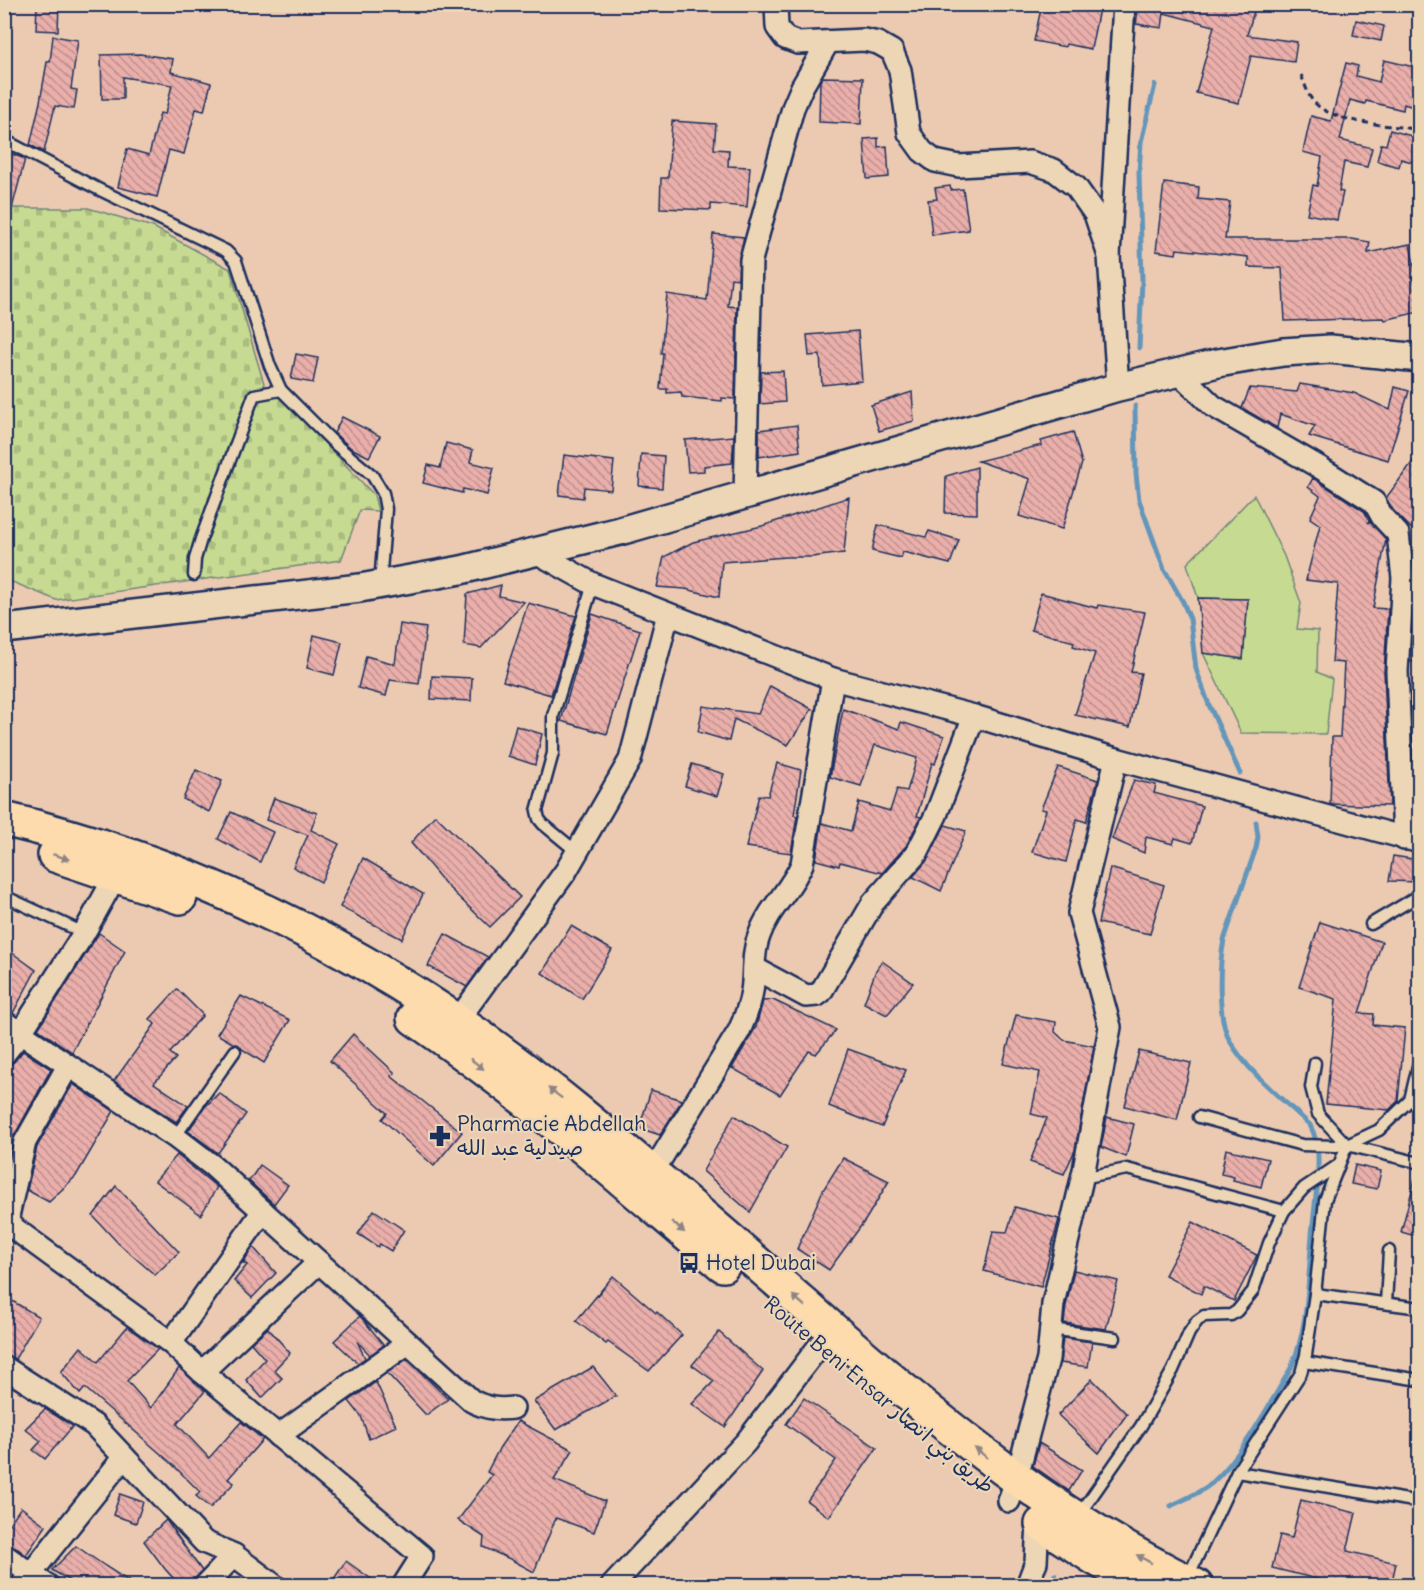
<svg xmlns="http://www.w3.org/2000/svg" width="1424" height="1590" viewBox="0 0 1424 1590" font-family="Delius,'Playpen Sans Arabic',sans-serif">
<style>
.grass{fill:#c6db91;stroke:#708578;stroke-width:1.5}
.cemetery{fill:url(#cemetery-stones);stroke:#708578;stroke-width:1.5}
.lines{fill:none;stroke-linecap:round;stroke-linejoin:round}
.stream{stroke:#6496ba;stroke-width:5}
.building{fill:url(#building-back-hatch);stroke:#1b2f5e;stroke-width:1.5}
.service-casing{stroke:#1b2f5e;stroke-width:15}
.minor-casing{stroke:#1b2f5e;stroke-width:26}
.tertiary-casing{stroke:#1b2f5e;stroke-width:32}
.trunk-casing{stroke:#1b2f5e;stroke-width:38}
.path{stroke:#1b2f5e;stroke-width:3;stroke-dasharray:6 4.5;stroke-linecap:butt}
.service{stroke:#edd6b6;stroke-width:10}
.minor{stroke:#edd6b6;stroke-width:21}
.tertiary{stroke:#edd6b6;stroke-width:27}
.trunk{stroke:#fedbac;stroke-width:33}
.oneway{fill:#8c8585}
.labels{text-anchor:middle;stroke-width:4.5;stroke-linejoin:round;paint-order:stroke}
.poi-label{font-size:21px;fill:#1b2f5e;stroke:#edd6b6;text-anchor:start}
.street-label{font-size:21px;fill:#1b2f5e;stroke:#edd6b6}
</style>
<defs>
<pattern id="cemetery-stones" width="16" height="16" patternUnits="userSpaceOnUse" patternTransform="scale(1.5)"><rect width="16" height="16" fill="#c6db91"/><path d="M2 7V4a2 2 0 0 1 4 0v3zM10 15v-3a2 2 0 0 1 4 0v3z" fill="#aabc7f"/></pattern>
<pattern id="building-back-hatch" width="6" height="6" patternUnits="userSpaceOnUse" patternTransform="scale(1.5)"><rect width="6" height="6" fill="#eaafaa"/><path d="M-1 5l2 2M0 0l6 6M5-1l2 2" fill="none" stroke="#bd8f8e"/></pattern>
</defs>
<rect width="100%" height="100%" fill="#eccab2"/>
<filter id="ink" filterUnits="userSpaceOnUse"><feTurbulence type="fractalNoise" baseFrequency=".0167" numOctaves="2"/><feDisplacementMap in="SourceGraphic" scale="12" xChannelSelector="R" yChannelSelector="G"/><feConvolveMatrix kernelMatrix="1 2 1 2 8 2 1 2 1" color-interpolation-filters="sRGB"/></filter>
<g filter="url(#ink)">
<path class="grass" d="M1254 495 1284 556 1301 603 1297 629 1318 631 1317 672 1332 679 1326 734 1241 733 1203 653 1243 659 1248 599 1198 598 1187 564Z"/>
<path class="cemetery" d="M4 208H88L153 227 230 269 265 387 288 404 374 495 378 511 360 510 341 560 56 600 5 579Z"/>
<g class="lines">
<g class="stream">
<path d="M1139 348 1142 280 1139 172 1141 142 1155 85"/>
<path d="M1135 406 1136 474 1139 500 1164 569 1183 602 1190 619 1196 669 1209 705 1240 773"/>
<path d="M1171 1506C1185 1499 1200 1493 1212 1483 1243 1455 1270 1404 1291 1368 1309 1327 1308 1279 1312 1235 1314 1209 1319 1182 1318 1156 1318 1145 1315 1135 1310 1125 1283 1099 1249 1074 1230 1041 1217 1018 1219 965 1224 940L1256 848 1258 837 1256 822"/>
<path d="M1049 1586 1055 1575"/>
</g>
</g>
<g class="building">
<path d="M37 4H59L58 31 36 30Z"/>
<path d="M1042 4H1081L1099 9 1091 49 1066 44 1065 47 1034 41Z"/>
<path d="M1139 4H1242L1255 8 1247 35 1297 42 1294 62 1251 56 1239 103 1196 93 1214 26 1164 13 1162 28 1136 24Z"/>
<path d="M1356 20 1384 26 1381 41 1353 35Z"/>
<path d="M53 36 78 40 71 89 77 90 74 109 55 106 44 152 30 145 40 102 47 62H50Z"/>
<path d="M140 54 173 59 171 72 211 83 204 111 196 109 184 154 169 150 157 197 118 187 127 149 149 155 160 113 165 114 172 85 123 77V99H102L101 55Z"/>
<path d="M1384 60 1419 68V109L1404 104 1403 110 1366 101 1365 104 1350 100 1340 140 1372 148 1367 167 1344 162 1339 191 1343 192 1337 220 1307 214 1313 185 1317 186 1322 157 1303 152 1311 116 1331 121 1346 63 1358 66 1356 76 1379 82Z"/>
<path d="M823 77 863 78 861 124 819 122 820 81Z"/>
<path d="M672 121 716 124 714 149 729 150 728 166 750 167 747 207 711 204V210L660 208 661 178H668Z"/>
<path d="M1390 130 1419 138V164L1401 159 1399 167 1377 161 1381 144 1386 145Z"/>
<path d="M878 138V147L887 146 889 177 867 179 864 139Z"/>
<path d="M4 151 25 159 9 220 4 219Z"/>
<path d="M1164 183 1199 187 1198 199 1230 202 1225 239H1352L1370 242 1368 253 1410 244 1417 280H1414L1419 297V312L1385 320 1384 318 1285 321 1282 268 1248 267V257L1177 249 1176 254 1156 251Z"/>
<path d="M950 186 951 190 963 189 969 230 932 235 928 200 937 199 935 188Z"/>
<path d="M713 234 744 237 739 257 738 279 731 278 728 306 737 307 735 399 722 398V401L682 397 681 392 667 393V389H660L663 353H661L667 294 707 300Z"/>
<path d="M858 331 862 381 822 385 820 355 809 356 807 335Z"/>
<path d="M296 354 318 358 313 383 291 379Z"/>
<path d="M783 371 785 402 760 404 761 372Z"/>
<path d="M1300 384 1354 393 1390 410 1395 387 1409 391 1388 460 1309 436 1315 426 1280 414 1277 428 1242 408 1250 388 1297 392Z"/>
<path d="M912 392 914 421 879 431 871 405Z"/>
<path d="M342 417 380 436 369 457 351 448 334 433Z"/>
<path d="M797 425 800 451 759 457V430Z"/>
<path d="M1073 432 1082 463 1062 529 1019 516 1030 479 978 461 1042 445 1041 441Z"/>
<path d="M734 436 732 463 704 466V471L688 472 685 440Z"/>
<path d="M446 443 473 450 470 462 494 468 487 495 463 489 462 493 423 483 428 465 440 468Z"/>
<path d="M1419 453V536L1393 510 1386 498Z"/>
<path d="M641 454 664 456 662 488 639 486Z"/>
<path d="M564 455 614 461 611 490 584 487 583 498 559 495Z"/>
<path d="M977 467V514L945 513 946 476Z"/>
<path d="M1313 478 1364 511 1369 520 1368 523 1370 521 1386 539 1373 608 1388 609 1384 672 1390 806 1330 804 1332 737H1340L1344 663 1332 662 1338 584 1306 580 1320 525 1310 518 1320 496 1308 487Z"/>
<path d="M849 497 844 553 812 557H786L722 562 719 597 685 589 657 587 664 557 693 542 762 526Z"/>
<path d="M878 525 926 537 929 531 959 540 950 564 903 552 901 558 872 551Z"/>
<path d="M501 585 499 596 524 602 481 648 464 645 467 594Z"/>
<path d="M1041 593 1097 608 1098 605 1145 612 1131 672 1141 673 1130 727 1075 715 1095 653 1073 646 1074 642 1031 630Z"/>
<path d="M1198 598 1248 599 1243 659 1203 653Z"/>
<path d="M528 603 576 616 551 695 503 681Z"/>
<path d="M1414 611H1419V662H1410Z"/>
<path d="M592 614 640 630 607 734 561 721Z"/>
<path d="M400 624 426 628 419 684 390 680 386 696 358 688 366 656 395 664Z"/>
<path d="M314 635 342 642 334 675 307 668Z"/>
<path d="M432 676 472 678 471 701 431 699Z"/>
<path d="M770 686 812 709 788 745 734 719 729 741 698 732 703 706 758 714Z"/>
<path d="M1411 704H1419V748H1413Z"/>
<path d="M843 709 899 729 901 722 944 736 935 764 932 763 917 816 921 817 906 846 882 873 840 862 839 866 816 860 822 823 851 831 859 802 890 811 897 789 907 791 917 758 875 745 861 786 830 777Z"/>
<path d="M516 726 542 734 535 765 508 756Z"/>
<path d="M777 763 801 770 794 815 797 816 791 853 746 847 759 795 768 796Z"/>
<path d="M692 764 724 774 717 796 685 786Z"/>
<path d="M1058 767 1098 780 1086 822 1077 819 1066 862 1032 852 1046 810 1041 809Z"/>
<path d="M196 770 222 781 209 812 183 799Z"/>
<path d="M1134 780 1156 785 1154 793 1202 806 1192 843 1175 838 1173 844 1146 837 1144 853 1112 839Z"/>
<path d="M274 798 317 813 311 830 339 844 321 882 293 867 308 835 266 820Z"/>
<path d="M231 812 273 832 260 862 218 839Z"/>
<path d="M435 815 520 897 490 927 448 887 411 843Z"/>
<path d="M945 825 966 831 941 891 913 877 928 859Z"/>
<path d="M1393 856 1419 860V882L1389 881Z"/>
<path d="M363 858 423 894 402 939 340 907Z"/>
<path d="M1110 868 1164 885 1150 934 1098 923Z"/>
<path d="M1320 922 1382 942 1359 1013 1374 1014 1373 1025 1405 1028 1398 1101 1389 1110 1326 1104 1336 999 1299 987Z"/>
<path d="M571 926 612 950 582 999 542 973Z"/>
<path d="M99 933 125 951 72 1052 38 1029Z"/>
<path d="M445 934 488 957 467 987 428 966Z"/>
<path d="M4 947 36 970 13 1013 4 1009Z"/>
<path d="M882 961 913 983 887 1015 864 1003 876 970Z"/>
<path d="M177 989 203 1015 170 1053 176 1058 154 1083 188 1106 176 1122 114 1081 155 1024 150 1019Z"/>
<path d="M241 996 290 1020 264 1063 242 1049 239 1045 234 1044 217 1034Z"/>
<path d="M773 1000 836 1030 816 1054 809 1051 780 1095 732 1068 756 1027 763 1001Z"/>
<path d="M1016 1015 1056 1022 1055 1032 1064 1040 1094 1046 1075 1150 1064 1174 1030 1162 1047 1118 1031 1114 1040 1072 1003 1064Z"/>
<path d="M353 1034 395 1073 391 1076 462 1132 434 1166 382 1119 387 1113 330 1061Z"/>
<path d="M848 1049 906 1070 882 1127 829 1106Z"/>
<path d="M23 1051 51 1069 14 1136 4 1130V1069L14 1062Z"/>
<path d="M1139 1051 1191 1063 1177 1120 1125 1106Z"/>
<path d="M73 1084 114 1111 76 1176 49 1202 27 1190 37 1147Z"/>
<path d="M651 1090 682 1100 660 1135 639 1128Z"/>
<path d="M219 1093 246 1114 218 1153 188 1131 205 1107Z"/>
<path d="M734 1115 787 1147 750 1212 703 1171Z"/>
<path d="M1107 1117 1134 1124 1126 1157 1101 1147Z"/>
<path d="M1226 1149 1268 1159 1261 1187 1233 1180 1234 1177 1221 1174Z"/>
<path d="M177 1155 217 1187 201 1215 155 1181Z"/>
<path d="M843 1158 889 1181 866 1219 829 1270 797 1249 823 1190Z"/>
<path d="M260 1165 288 1185 274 1204 249 1181Z"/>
<path d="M1355 1165 1381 1171 1377 1189 1351 1184Z"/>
<path d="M1415 1179H1419V1237L1401 1232Z"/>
<path d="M116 1186 179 1252 155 1275 118 1243 93 1216Z"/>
<path d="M1015 1207 1059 1219 1041 1287 984 1271 993 1231 1007 1232Z"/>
<path d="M374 1210 404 1230 391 1251 380 1244 378 1247 358 1234Z"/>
<path d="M1193 1222 1257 1255 1234 1301 1204 1286 1201 1294 1165 1275Z"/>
<path d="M253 1247 276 1273 252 1298 234 1281 247 1265 243 1263Z"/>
<path d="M1074 1270 1118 1281 1106 1329 1064 1323 1066 1306Z"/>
<path d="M613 1276 656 1313 657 1312 682 1335 649 1371 608 1342 606 1344 576 1321Z"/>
<path d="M4 1296 39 1317 15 1359 4 1354Z"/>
<path d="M360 1316 384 1345 370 1355 357 1341 365 1358 358 1363 334 1341Z"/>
<path d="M127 1327 158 1349 127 1381 151 1408 179 1368 205 1391 177 1424 209 1458 241 1422 263 1439 228 1479 234 1483 210 1508 196 1496 200 1492 170 1462 85 1388 80 1394 61 1372 81 1347 98 1362Z"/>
<path d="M268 1328 290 1353 274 1370 282 1378 262 1398 246 1380 265 1359 251 1343Z"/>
<path d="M719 1332 763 1371 725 1427 692 1404 714 1381 692 1365Z"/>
<path d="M1063 1338 1092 1342 1088 1367 1060 1363Z"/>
<path d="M407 1359 448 1399 426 1415 387 1373Z"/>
<path d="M593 1367 616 1396 556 1430 534 1401Z"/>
<path d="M1092 1379 1127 1414 1099 1453 1058 1415Z"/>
<path d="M376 1382 396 1426 369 1439 361 1416 349 1401Z"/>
<path d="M804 1398 877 1448 829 1517 807 1501 836 1460 786 1424Z"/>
<path d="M45 1409 73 1426 45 1459 33 1450 41 1441 25 1429Z"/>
<path d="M518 1421 573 1450 554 1480 605 1501 594 1532 556 1518 534 1572 510 1559 483 1547 484 1537 458 1520 492 1475 487 1472 500 1447Z"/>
<path d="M1039 1443 1082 1470 1069 1491 1033 1466Z"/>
<path d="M120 1494 143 1502 136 1523 113 1515Z"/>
<path d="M1301 1500 1356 1513 1347 1551 1396 1563 1391 1586H1345L1272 1568 1280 1535 1292 1538Z"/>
<path d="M21 1507 46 1526 26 1555 4 1539V1531Z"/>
<path d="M166 1520 202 1571 188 1586H180L165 1569 144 1541Z"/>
<path d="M76 1546 105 1566 136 1586H78L52 1570Z"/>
<path d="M346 1561 381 1586H329Z"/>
</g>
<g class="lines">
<defs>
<g id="service">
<path d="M4 140 98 189 226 251 236 261 270 366 281 390 336 445 372 475 383 493 386 509 380 584"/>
<path d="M194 575 195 559 201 539 254 395 281 390"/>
<path d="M577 852 543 824 539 819 537 811 553 753V716L593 584"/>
<path d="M4 896 84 933"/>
<path d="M1371 924 1420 895"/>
<path d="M1315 1063 1311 1087 1318 1114 1347 1145 1420 1163"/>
<path d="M1199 1117 1302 1145 1336 1146 1347 1145 1379 1130 1410 1100 1420 1058"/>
<path d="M175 1137 235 1051"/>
<path d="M1082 1178 1127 1169 1284 1211"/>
<path d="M1315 1294 1420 1308"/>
<path d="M1386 1303 1389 1251"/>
<path d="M1051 1329 1115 1338"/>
<path d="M1304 1362 1420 1380"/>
<path d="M1237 1472 1420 1502"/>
<path d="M1079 1515 1141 1426 1173 1370 1189 1333 1197 1321 1204 1316 1231 1315 1237 1311 1253 1291 1269 1243 1284 1211 1304 1188 1337 1166"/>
<path d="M1187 1579 1237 1472 1301 1373 1306 1355 1315 1294 1325 1200 1347 1145"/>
</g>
<g id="minor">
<path d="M776 4 777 27 785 38 798 43 864 40 878 43 892 51 900 70 909 133 922 151 935 161 959 166 1030 162 1054 170 1076 187 1095 214 1109 256"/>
<path d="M1178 372 1213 406 1319 467 1374 502 1383 518 1398 534 1403 578 1397 671 1404 839"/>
<path d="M1118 387 1109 256 1124 4"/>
<path d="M745 494 751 260 793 108 802 87 828 42"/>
<path d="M534 551 593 584 833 679 974 716 1116 759 1420 842"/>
<path d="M754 968 806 996 817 995 821 992 873 903 917 853 936 815 974 716"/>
<path d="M4 1022 175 1137 213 1166 472 1401C486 1408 497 1410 513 1408"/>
<path d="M450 1031 566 871 630 760 668 614"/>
<path d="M4 1054 20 1034 84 933 121 866"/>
<path d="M68 1066 25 1142 8 1216 10 1223 15 1229 171 1343 202 1372 422 1556 403 1586"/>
<path d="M646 1183 739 1031C745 1018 750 1005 752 991 755 973 752 953 759 936 768 909 791 890 802 864L833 679"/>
<path d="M171 1343 263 1211"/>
<path d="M4 1367 94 1425 204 1542 234 1555 275 1586"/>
<path d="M202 1372 319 1262"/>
<path d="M278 1436 408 1343"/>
<path d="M1009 1501 1016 1480 1048 1359 1053 1304 1084 1170 1110 1027 1079 913 1116 759"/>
<path d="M4 1555 48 1586"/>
<path d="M21 1586 124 1457"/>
<path d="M205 1586 234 1555"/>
<path d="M612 1586 746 1442 832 1329"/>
<path d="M1027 1586 1036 1562 1038 1522"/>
</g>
<path id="tertiary" d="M4 629 360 588 461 570 620 531 1118 387 1218 363 1283 352 1330 349 1420 358"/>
<g id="trunk">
<path d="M4 819C218 870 407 971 576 1110 663 1181 749 1256 833 1330 948 1430 1058 1519 1196 1586"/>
<path d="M55 855 180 897"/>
<path d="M414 1018C523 1092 622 1180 723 1265"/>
<path d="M1042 1524 1095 1558 1143 1586"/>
</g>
</defs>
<use href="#service" class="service-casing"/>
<use href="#minor" class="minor-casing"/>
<use href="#tertiary" class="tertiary-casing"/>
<use href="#trunk" class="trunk-casing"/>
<path class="path" d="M1301 75C1305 83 1307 94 1313 101 1333 125 1390 124 1420 130"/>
<use href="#service" class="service"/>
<use href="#minor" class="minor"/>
<use href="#tertiary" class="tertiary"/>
<use href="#trunk" class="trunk"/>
</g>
<defs><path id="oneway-solid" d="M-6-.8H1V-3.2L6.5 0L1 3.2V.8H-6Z" transform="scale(1.5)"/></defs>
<g class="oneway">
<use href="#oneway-solid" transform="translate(61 857) rotate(18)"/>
<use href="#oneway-solid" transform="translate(477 1064) rotate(38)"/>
<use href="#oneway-solid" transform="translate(555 1093) rotate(-143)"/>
<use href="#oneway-solid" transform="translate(678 1227) rotate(40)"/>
<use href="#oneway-solid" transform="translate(799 1301) rotate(-139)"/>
<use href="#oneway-solid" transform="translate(981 1453) rotate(-143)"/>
<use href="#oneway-solid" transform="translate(1144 1559) rotate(-151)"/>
</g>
</g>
<defs>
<symbol id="pharmacy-bare" viewBox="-9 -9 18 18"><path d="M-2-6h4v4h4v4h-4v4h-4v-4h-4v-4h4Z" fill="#1b2f5e" stroke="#edd6b6" stroke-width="2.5" paint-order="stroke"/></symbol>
<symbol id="bus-bare" viewBox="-9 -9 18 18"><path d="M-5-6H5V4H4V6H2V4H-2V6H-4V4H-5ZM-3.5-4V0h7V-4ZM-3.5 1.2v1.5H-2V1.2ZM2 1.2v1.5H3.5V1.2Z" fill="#1b2f5e" stroke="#edd6b6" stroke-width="2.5" paint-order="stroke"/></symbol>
</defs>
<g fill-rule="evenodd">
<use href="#pharmacy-bare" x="425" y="1121" width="30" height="30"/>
<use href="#bus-bare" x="674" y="1248" width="30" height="30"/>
</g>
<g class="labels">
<g class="poi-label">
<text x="457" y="1131">Pharmacie Abdellah<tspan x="457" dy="24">صيدلية عبد الله</tspan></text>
<text x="706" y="1270">Hotel Dubai</text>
</g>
<g class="street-label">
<text transform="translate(879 1395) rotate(40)" y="7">Route Beni Ensar طريق بني انصار</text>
</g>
</g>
<rect width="1424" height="1590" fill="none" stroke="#edd6b6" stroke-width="24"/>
<rect x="12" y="12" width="1400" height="1566" fill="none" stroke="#1b2f5e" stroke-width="2" filter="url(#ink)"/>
</svg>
